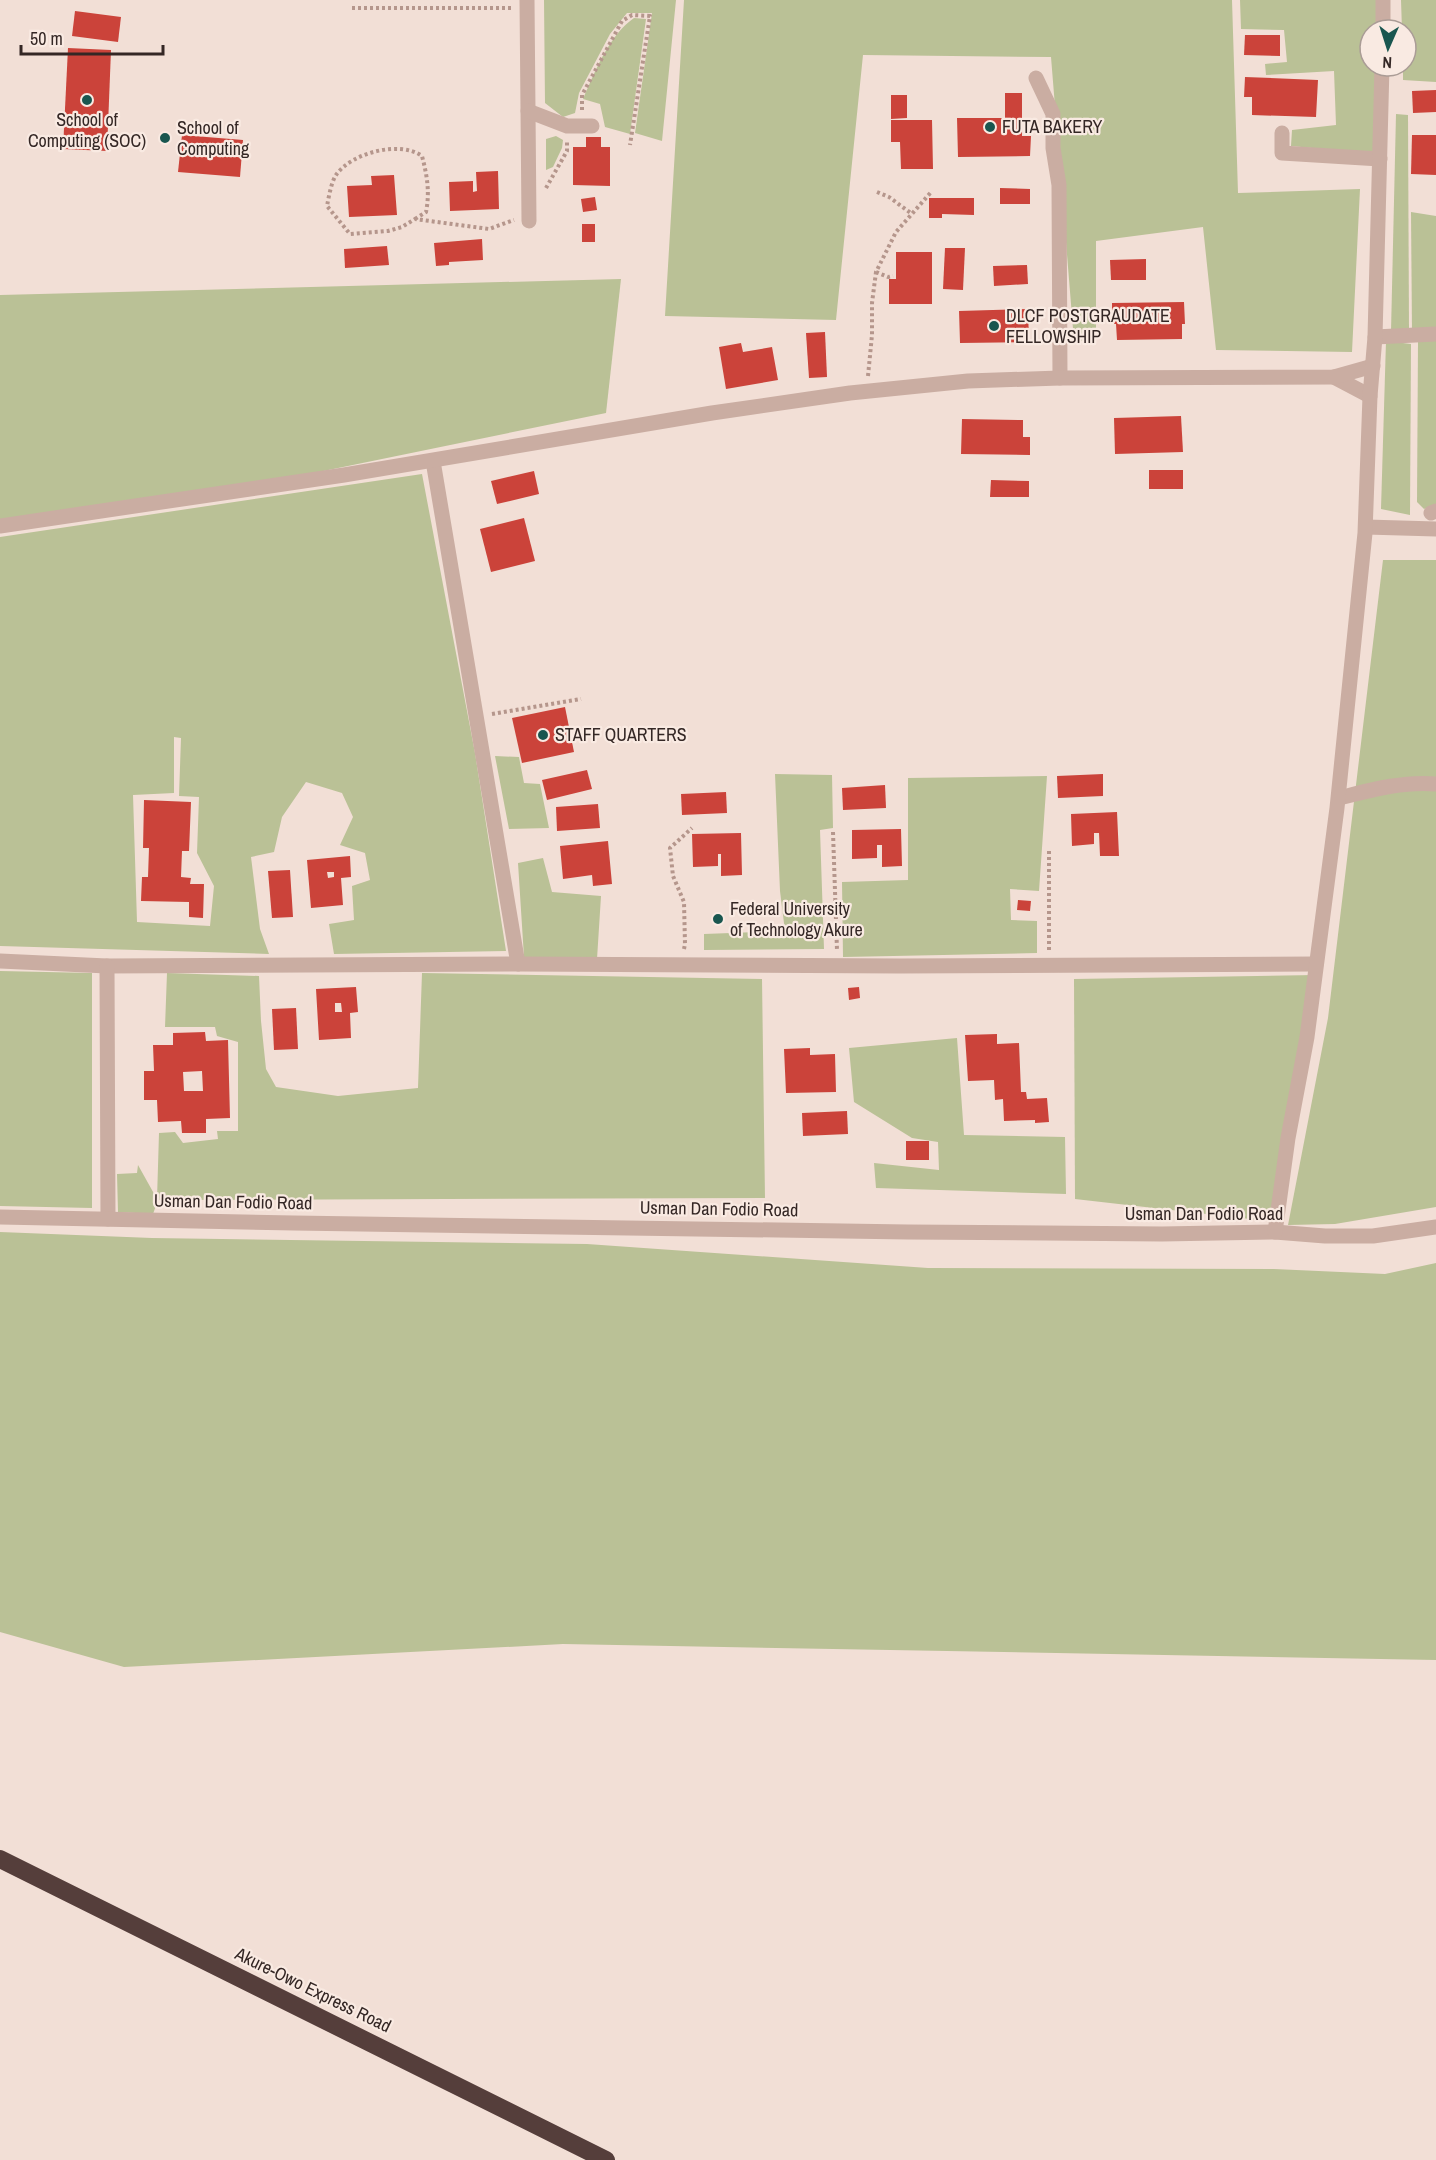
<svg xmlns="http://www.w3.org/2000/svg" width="1436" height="2160" viewBox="0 0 1436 2160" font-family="'Archivo Narrow',sans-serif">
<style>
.green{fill:#bac196;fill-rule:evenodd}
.building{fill:#cb433a;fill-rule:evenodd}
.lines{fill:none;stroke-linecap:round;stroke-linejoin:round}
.path{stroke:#b5968c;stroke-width:4;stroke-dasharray:3 3;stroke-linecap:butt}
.minor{stroke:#caada2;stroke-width:15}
.highway{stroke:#553e3b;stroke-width:18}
.poi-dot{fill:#19564f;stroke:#f9eae2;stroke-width:2}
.labels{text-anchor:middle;stroke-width:4.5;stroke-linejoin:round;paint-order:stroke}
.poi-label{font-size:18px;fill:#342725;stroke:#f9eae2;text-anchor:start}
.street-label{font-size:18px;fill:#342725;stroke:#f9eae2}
</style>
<rect width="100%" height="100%" fill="#f2dfd6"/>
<g class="green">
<path d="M544 0H676L662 141 635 133 652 13H627L610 34 579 93 575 113 563 117 545 103Z"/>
<path d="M684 0H1232L1238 193 1360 189 1352 352 1216 350 1203 227 1096 241V341H1074L1051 57 863 55 836 320 665 316Z"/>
<path d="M1240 0H1377V30H1370V66H1376L1374 154 1291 146 1292 130 1336 125 1334 71 1266 75 1265 64 1287 62 1284 30 1241 29Z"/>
<path d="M1401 0H1436V82L1403 80V66H1406V30H1402Z"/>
<path d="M634 18 646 19 630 134 605 127 600 104 583 99C595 72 609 35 634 18Z"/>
<path d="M1396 114 1408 115 1409 331 1391 332Z"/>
<path d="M556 136 563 140 562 148 553 167 546 170V139Z"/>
<path d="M1411 212 1436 216V331L1412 332Z"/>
<path d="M621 279 606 413 192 498 0 526V295Z"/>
<path d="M1436 340V504L1424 509 1417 502 1418 342Z"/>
<path d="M1386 341 1411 344 1410 515 1381 509Z"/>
<path d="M422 474 475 753 506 951 334 954 329 924 354 920 352 886 370 880 365 853 340 845 353 817 342 793 306 782 282 817 274 852 251 857 260 929 269 954 0 946V537ZM174 737 181 738 179 796 199 797 197 853 214 886 210 926 137 922 133 795 174 793Z"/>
<path d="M1383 560H1436V1207L1335 1224 1288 1225 1328 1018Z"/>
<path d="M495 756 519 757 524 783 540 784 549 828 509 829Z"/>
<path d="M775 774 832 775 833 828 820 830 824 949 704 950V934L785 931 780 891Z"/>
<path d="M1047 776 1039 891 1010 889 1011 920 1037 921V953L843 957 842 882 908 880V778Z"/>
<path d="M543 858 552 892 601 896 597 959 524 957 518 863Z"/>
<path d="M0 971 92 973V1208L0 1206Z"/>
<path d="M167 973 259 976 261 1021 266 1069 276 1087 338 1096 418 1088 422 973 762 979 765 1198 158 1200 153 1214 118 1212 117 1174 137 1173 138 1165 157 1199 159 1133 175 1132 183 1143 218 1139 217 1131H238V1042L217 1036 215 1027H165Z"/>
<path d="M1315 975 1276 1222 1075 1199 1074 979Z"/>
<path d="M957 1038 964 1135 1065 1137 1066 1194 876 1188 874 1163 939 1170 938 1142 912 1138 854 1102 849 1048Z"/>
<path d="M0 1232 152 1238 587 1244 928 1268 1274 1269 1385 1274 1436 1263V1660L563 1644 124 1667 0 1632Z"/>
</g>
<g class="building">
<path d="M75 11 121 17 118 42 72 36Z"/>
<path d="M1245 35H1280V56L1244 55Z"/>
<path d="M68 48 111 50 107 151 63 149Z"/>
<path d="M1245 77 1318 80 1316 117 1252 115V97H1244Z"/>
<path d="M1436 90V112L1413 113 1412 91Z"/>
<path d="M1005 93H1022V136H1031L1030 156 958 157 957 118H1005Z"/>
<path d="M891 95H907V118L891 119Z"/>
<path d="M891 120H932L933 169H901L900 142H891Z"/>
<path d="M182 135 243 140 240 177 178 172Z"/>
<path d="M1412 135H1436V175L1411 174Z"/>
<path d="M586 137H601V147H610V186L573 185V147H586Z"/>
<path d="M498 171 499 209 450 211 449 182 473 181V192L477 191 476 172Z"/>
<path d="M394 175 397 215 349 217 347 186 372 185 371 176Z"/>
<path d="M1000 188 1030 189V204H1000Z"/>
<path d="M595 197 597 210 583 212 581 199Z"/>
<path d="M929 198H974V215L942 214V218H929Z"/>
<rect x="582" y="224" width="13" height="18"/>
<path d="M482 239 483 260 449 262V265L436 266 434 243Z"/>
<path d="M387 246 389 265 345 268 344 249Z"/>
<path d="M945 248H965L963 290 943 289Z"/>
<path d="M896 252H932V304H889V279H896Z"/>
<path d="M1146 259V280H1111L1110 260Z"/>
<path d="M1027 265 1028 284 994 286 993 266Z"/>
<path d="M1184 302 1185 324H1182V339L1117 340 1116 324H1112V303Z"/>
<path d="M1028 309 1029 342 960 343 959 311Z"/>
<path d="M825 332 827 377 809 378 806 333Z"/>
<path d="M741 343 743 352 772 347 778 380 726 389 719 347Z"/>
<path d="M1181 416 1183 452 1115 454 1114 418Z"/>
<path d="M962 419 1023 420V437H1030V455L961 454Z"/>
<rect x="1149" y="470" width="34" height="19"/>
<path d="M534 471 539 494 497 504 491 481Z"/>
<path d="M991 480 1029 481V497H990Z"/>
<path d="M524 518 535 561 491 572 480 529Z"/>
<path d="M565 707 574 752 522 763 512 718Z"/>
<path d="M587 770 592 789 547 800 542 780Z"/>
<path d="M1103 774V796L1058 798 1057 776Z"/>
<path d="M885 785 886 808 843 810 842 788Z"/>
<path d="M726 792 727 813 682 815 681 794Z"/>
<path d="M144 800 191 802 189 851H182L181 877 191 878 190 884H204L203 918 189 917V902L141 901 142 877H148L149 848H143Z"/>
<path d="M598 804 600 828 557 831 556 807Z"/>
<path d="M1117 812 1119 856H1100L1099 833H1094V844L1072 846 1071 814Z"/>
<path d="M901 829 902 866 882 867V845H877V858L852 859V830Z"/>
<path d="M741 833 742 875 721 876V854H718V866L693 867 692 834Z"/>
<path d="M608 841 612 884 593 886 592 875 563 879 560 846Z"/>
<path d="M350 856 351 877 341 878 343 905 311 908 307 860ZM327 872H334V877L328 878Z"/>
<path d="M290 870 293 917 272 918 268 871Z"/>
<path d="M1018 900 1031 901 1030 911 1017 910Z"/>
<path d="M356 987 358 1012 350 1013 351 1038 319 1040 316 989ZM335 1003H341L342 1012H335Z"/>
<path d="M859 987 860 998 849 1000 848 988Z"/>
<path d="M296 1008 298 1049 274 1050 272 1009Z"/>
<path d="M205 1032 206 1041 228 1040 230 1118 206 1119V1133H182L181 1121 158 1122 157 1100H144V1071H154L153 1045H173V1033ZM202 1071 203 1091H184L183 1072Z"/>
<path d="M997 1034V1044L1019 1043 1021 1092H1026L1027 1099 1047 1098 1049 1122 1035 1123V1120L1004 1121 1003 1099 995 1100 994 1080 968 1081 965 1035Z"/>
<path d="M810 1048V1055L835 1054 836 1092 786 1093 784 1049Z"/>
<path d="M847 1111 848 1134 803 1136 802 1113Z"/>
<rect x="906" y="1141" width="23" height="19"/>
</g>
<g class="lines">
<g class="path">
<path d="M352 8H511"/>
<path d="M582 110V95L622 21 632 15 650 16 630 145"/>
<path d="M546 188 567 151V141"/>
<path d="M877 192 889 197 912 214"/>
<path d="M415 219 426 212C430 192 427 175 422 156 400 140 351 153 336 175 331 183 329 196 327 206L350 234 388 231 402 227 415 219 489 229 514 220"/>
<path d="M876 272 888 277 893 276"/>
<path d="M868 376 872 335V303L876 272 896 232 932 191"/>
<path d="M492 714 581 699"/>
<path d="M833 832 837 950"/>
<path d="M684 949 685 944 684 902 673 876 670 848 692 828"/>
<path d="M1049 950V849"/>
</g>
<g class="minor">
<path d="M527 0 529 221"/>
<path d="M1383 30V0"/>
<path d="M1036 78 1053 114V148L1059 185 1060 378"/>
<path d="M528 111 567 126H592"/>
<path d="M1282 133V153L1380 159"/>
<path d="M1375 337 1436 334"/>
<path d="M1334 377 1370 396"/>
<path d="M433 461 518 964"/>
<path d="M1431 513 1436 511"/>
<path d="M0 526 344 475 712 413 850 393 968 381 1060 378 1334 377 1373 366"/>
<path d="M1366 527 1436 529"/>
<path d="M1339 798C1371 790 1403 781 1436 784"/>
<path d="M0 961 107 966 518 964 899 966 1316 964"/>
<path d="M107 966 108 1219"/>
<path d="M0 1217 294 1223 908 1232 1162 1234 1275 1232 1325 1236H1373L1436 1227"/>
<path d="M1275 1232 1288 1138 1307 1037 1337 808 1365 533 1370 396 1375 337 1382 66"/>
</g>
<path class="highway" d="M0 1859 606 2160"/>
</g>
<g class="poi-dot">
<circle cx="87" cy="100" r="6"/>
<circle cx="990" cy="127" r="6"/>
<circle cx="165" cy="138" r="6"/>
<circle cx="994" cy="326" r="6"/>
<circle cx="543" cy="735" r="6"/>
<circle cx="718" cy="919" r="6"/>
</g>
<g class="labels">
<g class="poi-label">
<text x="87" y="126" text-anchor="middle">School of<tspan x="87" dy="21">Computing (SOC)</tspan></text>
<text x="1002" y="133">FUTA BAKERY</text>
<text x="177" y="134">School of<tspan x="177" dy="21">Computing</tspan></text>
<text x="1006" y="322">DLCF POSTGRAUDATE<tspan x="1006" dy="21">FELLOWSHIP</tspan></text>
<text x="555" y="741">STAFF QUARTERS</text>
<text x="730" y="915">Federal University<tspan x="730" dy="21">of Technology Akure</tspan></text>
</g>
<g class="street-label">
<text transform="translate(233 1202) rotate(1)" y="6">Usman Dan Fodio Road</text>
<text transform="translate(719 1209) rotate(1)" y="6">Usman Dan Fodio Road</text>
<text x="1204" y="1220">Usman Dan Fodio Road</text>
<text transform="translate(313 1990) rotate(26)" y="6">Akure-Owo Express Road</text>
</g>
</g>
<g transform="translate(1388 48) rotate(183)"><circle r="28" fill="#f9eae2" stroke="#aa9c96" stroke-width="1.5"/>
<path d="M0-4.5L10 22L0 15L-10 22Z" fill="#19564f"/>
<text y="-9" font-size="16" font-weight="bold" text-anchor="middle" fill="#342725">N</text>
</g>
<path d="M21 45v9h142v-9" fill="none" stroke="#342725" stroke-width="3"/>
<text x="30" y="45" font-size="18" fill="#342725" stroke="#f9eae2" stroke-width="4.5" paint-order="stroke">50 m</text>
</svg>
